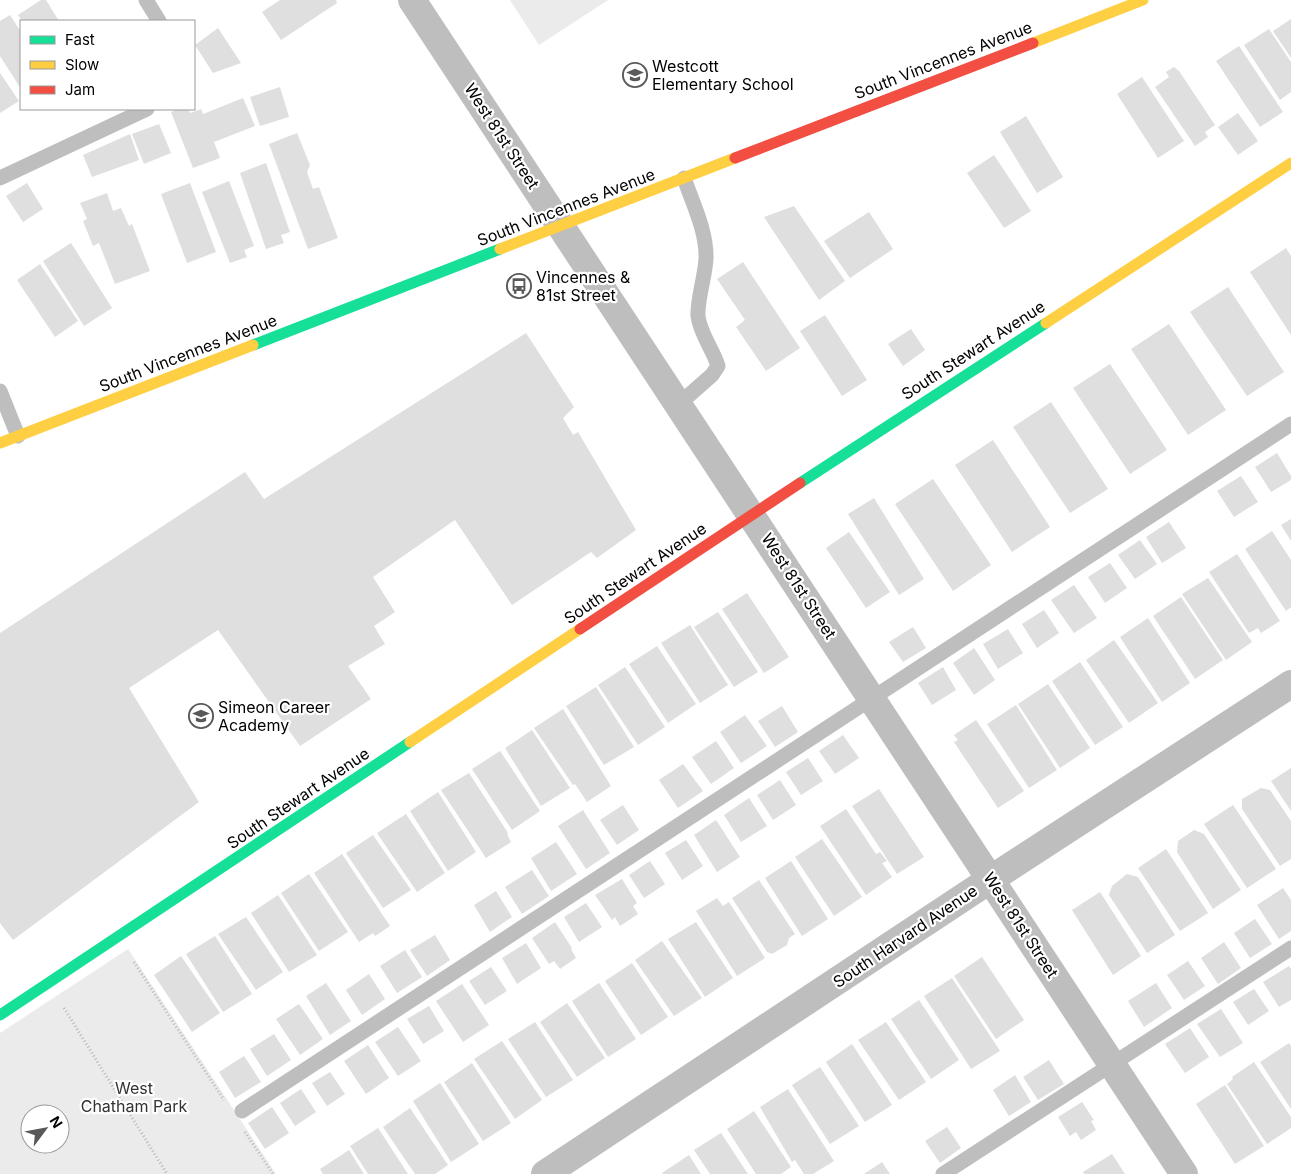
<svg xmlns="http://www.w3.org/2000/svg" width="1291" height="1174" viewBox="0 0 1291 1174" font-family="Inter,sans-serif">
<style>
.green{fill:#ebebeb;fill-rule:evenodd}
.building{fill:#dfdfdf}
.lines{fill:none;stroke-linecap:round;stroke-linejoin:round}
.path{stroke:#b9b9b9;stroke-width:3;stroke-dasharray:1 2.5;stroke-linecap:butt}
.lane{stroke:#bebebe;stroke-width:15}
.street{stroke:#bebebe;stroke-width:28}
.fast{stroke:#16e098;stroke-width:11}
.slow{stroke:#ffcf43;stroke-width:11}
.jam{stroke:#f24e42;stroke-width:11}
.labels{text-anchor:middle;stroke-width:4.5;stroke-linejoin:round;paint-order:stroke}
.street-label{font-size:16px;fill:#000;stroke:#fff}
.poi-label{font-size:16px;fill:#000;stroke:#fff;text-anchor:start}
.park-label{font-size:16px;fill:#323232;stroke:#fff}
</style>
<rect width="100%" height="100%" fill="#fff"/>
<g class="green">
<path d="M510 0H608L539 45Z"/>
<path d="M128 949 276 1174H0V1033ZM30 1114H60V1144H30Z"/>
</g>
<g class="building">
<path d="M41 0H46L59 21H22L18 15Z"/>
<path d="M280 0H336L337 3 281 40 262 12Z"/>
<path d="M10 15 21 32V89L0 56V21Z"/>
<path d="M1291 19V58L1273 31Z"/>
<path d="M218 28 241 63 213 73 195 45Z"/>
<path d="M1269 29 1291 62V92L1280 100 1244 45Z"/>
<path d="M1239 46 1283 112 1260 127 1216 61Z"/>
<path d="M1174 67 1179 71 1215 125 1205 132 1208 137 1195 146 1155 87 1169 77 1166 72Z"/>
<path d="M0 73 19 101 0 113Z"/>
<path d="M1142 77 1184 141 1158 158 1117 94Z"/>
<path d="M280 87 289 117 260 126 250 97Z"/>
<path d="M243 98 255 126 214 142 220 158 193 168 171 112 178 109H188L190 113 201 109 203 114Z"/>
<path d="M1238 113 1258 141 1238 155 1218 127Z"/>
<path d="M1026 116 1063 177 1037 193 1000 132Z"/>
<path d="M159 124 171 153 144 164 132 134Z"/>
<path d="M297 133 310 165 307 172 313 189 319 187 338 238 308 249 269 144Z"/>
<path d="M130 134 139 160 92 177 83 155Z"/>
<path d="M994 155 1031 211 1004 228 967 173Z"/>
<path d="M266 163 290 232 281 235 284 243 266 249 240 173Z"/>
<path d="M229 181 254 246 244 250 247 257 230 263 202 192Z"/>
<path d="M27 183 43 209 23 222 6 196Z"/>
<path d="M190 183 216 252 187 263 161 194Z"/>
<path d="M107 193 113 211 121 208 129 226 132 224 150 271 115 284 99 243 93 246 83 221 87 219 80 203Z"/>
<path d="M794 206 845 281 819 300 764 217Z"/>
<path d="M869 212 893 249 850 278 824 241Z"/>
<path d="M71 243 112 308 84 326 43 261Z"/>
<path d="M1286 248 1291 256V335L1250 272Z"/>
<path d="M743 262 800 348 766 371 736 327 745 320 717 279Z"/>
<path d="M40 264 78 321 55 337 17 280Z"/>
<path d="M1228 287 1284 372 1247 396 1190 312Z"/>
<path d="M825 315 867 380 842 396 800 331Z"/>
<path d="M1169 324 1226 410 1188 435 1131 349Z"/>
<path d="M911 329 925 350 903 366 888 344Z"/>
<path d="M526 333 574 407 563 418 573 435 578 432 636 530 597 558 591 552 512 605 455 520 373 577 395 612 374 626 385 644 348 666 371 699 300 746 218 630 129 688 199 802 13 940 0 923V633L245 472 264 499Z"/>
<path d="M1110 364 1167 450 1130 474 1073 388Z"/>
<path d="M1051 402 1108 489 1070 513 1013 427Z"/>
<path d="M993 440 1050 527 1012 552 955 465Z"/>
<path d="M1277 453 1291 476V480L1271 492 1255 467Z"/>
<path d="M1241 476 1258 502 1234 517 1217 491Z"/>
<path d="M933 479 991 565 953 591 895 504Z"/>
<path d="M874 498 924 579 899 595 848 514Z"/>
<path d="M1291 519V541L1281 525Z"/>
<path d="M1169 522 1186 548 1162 563 1146 537Z"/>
<path d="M1272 531 1291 560V607L1286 611 1245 549Z"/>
<path d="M849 532 890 592 866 608 826 548Z"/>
<path d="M1140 540 1157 564 1135 579 1118 555Z"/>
<path d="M1237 554 1280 621 1261 633 1258 628 1249 633 1209 572Z"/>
<path d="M1110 563 1127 588 1105 603 1088 577Z"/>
<path d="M1208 578 1252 642 1226 660 1182 594Z"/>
<path d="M1074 585 1097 618 1074 633 1051 600Z"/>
<path d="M747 593 789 657 764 673 722 609Z"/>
<path d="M1181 597 1223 660 1195 679 1153 616Z"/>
<path d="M1044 610 1059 633 1037 648 1022 624Z"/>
<path d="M718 612 758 672 734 687 694 627Z"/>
<path d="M1148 618 1190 683 1162 702 1120 637Z"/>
<path d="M690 625 728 685 700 703 661 643Z"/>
<path d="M913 627 926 648 903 662 889 642Z"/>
<path d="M1008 629 1023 653 998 669 983 644Z"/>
<path d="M1114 640 1158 703 1129 723 1086 660Z"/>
<path d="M657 646 696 704 668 723 629 664Z"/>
<path d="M974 648 995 680 974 695 953 663Z"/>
<path d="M1080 662 1123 727 1095 745 1052 681Z"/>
<path d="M625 667 665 727 638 745 598 685Z"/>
<path d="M943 667 956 690 932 705 918 683Z"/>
<path d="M1048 684 1090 748 1060 768 1018 704Z"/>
<path d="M596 687 634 747 604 765 566 706Z"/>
<path d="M1016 705 1057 770 1029 788 987 724Z"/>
<path d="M782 706 798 732 775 747 758 721Z"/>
<path d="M563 709 611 786 587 802 575 784 573 785 534 728Z"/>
<path d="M745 715 767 746 741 763 720 732Z"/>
<path d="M976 720 1024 791 998 808 954 742 958 740 954 735Z"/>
<path d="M532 730 570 788 541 806 505 748Z"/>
<path d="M843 735 859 758 835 774 819 751Z"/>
<path d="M716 741 734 768 711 784 692 757Z"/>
<path d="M500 751 540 811 512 830 472 769Z"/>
<path d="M808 758 823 781 801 795 786 772Z"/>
<path d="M683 764 703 791 678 808 659 780Z"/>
<path d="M1291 768V811L1271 781Z"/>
<path d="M469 773 508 833 507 834 511 842 486 858 441 790Z"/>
<path d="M780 780 796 805 773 820 757 795Z"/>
<path d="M1261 788 1270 790 1291 821V859L1280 866 1242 809V799Z"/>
<path d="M879 789 924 857 897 874 852 806Z"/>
<path d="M438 792 476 852 448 871 410 811Z"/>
<path d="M749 798 767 826 741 842 724 815Z"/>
<path d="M623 805 639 830 617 845 600 820Z"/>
<path d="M1233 805 1276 869 1247 888 1204 824Z"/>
<path d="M846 809 876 854 880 852 887 861 882 863 892 877 866 895 820 826Z"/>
<path d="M583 810 610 853 586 869 558 826Z"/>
<path d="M406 814 445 873 417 892 377 833Z"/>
<path d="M716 820 740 857 717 872 694 835Z"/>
<path d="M1194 830 1204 834 1241 890 1213 909 1177 852 1178 841Z"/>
<path d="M373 835 411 890 383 908 346 853Z"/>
<path d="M822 839 862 897 834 916 795 857Z"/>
<path d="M686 840 703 866 682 880 665 853Z"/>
<path d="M556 842 577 874 551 891 531 858Z"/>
<path d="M1166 849 1208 913 1180 931 1138 868Z"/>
<path d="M342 854 390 926 375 936 373 933 359 942 314 873Z"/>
<path d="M650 861 665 884 644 898 629 875Z"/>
<path d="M791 861 828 919 802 936 765 878Z"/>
<path d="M532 870 549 896 522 914 505 887Z"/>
<path d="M309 874 348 932 319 951 281 893Z"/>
<path d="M1127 874 1138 877 1175 935 1147 953 1109 895 1112 886Z"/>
<path d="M622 879 637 903 633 906 638 914 620 926 615 917 612 920 595 895Z"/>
<path d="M759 880 795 934 789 938 787 945 772 954 767 952 732 898Z"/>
<path d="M1283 888 1291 900V931L1279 939 1257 905Z"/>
<path d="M496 891 512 917 490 932 474 905Z"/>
<path d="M1100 892 1141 956 1113 975 1072 910Z"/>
<path d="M278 895 317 955 289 972 251 913Z"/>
<path d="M717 898 723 906 729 902 765 958 737 976 696 911Z"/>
<path d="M586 903 602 927 579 942 564 917Z"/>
<path d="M246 917 283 972 256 990 218 934Z"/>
<path d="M1255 919 1272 944 1250 958 1234 933Z"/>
<path d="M555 922 572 948 571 949 576 958 560 969 554 961 549 964 532 938Z"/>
<path d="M696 922 733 978 705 997 668 939Z"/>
<path d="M435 935 450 960 427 976 410 950Z"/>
<path d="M215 936 252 994 223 1012 186 954Z"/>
<path d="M662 941 702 998 674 1016 635 960Z"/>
<path d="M1224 942 1241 968 1218 984 1201 958Z"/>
<path d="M526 943 541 968 517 984 502 958Z"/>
<path d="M405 950 422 977 397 993 380 966Z"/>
<path d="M181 956 220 1013 192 1032 154 975Z"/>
<path d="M982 957 1024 1020 996 1039 954 976Z"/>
<path d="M1188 961 1205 986 1184 1000 1167 975Z"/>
<path d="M632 963 668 1017 641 1035 605 981Z"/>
<path d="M1289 966 1291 969V1000L1279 1007 1263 982Z"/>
<path d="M491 967 507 991 485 1005 469 981Z"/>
<path d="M369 974 385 999 362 1015 346 990Z"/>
<path d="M952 978 1000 1051 971 1069 924 996Z"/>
<path d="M326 983 351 1021 330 1035 306 996Z"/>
<path d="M599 983 636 1039 608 1057 572 1001Z"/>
<path d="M1156 983 1172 1008 1144 1027 1128 1001Z"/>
<path d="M462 984 489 1025 463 1042 436 1001Z"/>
<path d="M1254 989 1269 1011 1248 1025 1233 1002Z"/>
<path d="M919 1000 959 1060 931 1079 891 1019Z"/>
<path d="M567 1003 605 1058 577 1077 540 1022Z"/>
<path d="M299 1004 323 1039 300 1055 276 1019Z"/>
<path d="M429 1006 444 1031 423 1044 407 1019Z"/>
<path d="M1221 1009 1243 1043 1220 1057 1197 1024Z"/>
<path d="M535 1022 573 1080 546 1097 508 1039Z"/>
<path d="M886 1022 926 1082 899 1100 858 1040Z"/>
<path d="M398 1027 421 1061 398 1076 375 1042Z"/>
<path d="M1190 1028 1209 1057 1185 1073 1165 1044Z"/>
<path d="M274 1034 291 1060 267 1076 250 1049Z"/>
<path d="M502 1041 542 1100 515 1119 474 1059Z"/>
<path d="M1289 1043 1291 1046V1109L1260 1062Z"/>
<path d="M852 1044 892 1105 865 1122 826 1062Z"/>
<path d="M368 1045 389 1078 366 1094 344 1061Z"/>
<path d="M244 1056 261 1082 235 1098 219 1072Z"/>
<path d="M1049 1060 1064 1084 1038 1100 1023 1077Z"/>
<path d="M1254 1062 1291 1117V1128L1267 1144 1227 1084 1233 1079 1232 1077Z"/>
<path d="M472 1063 511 1123 483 1141 444 1082Z"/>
<path d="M820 1067 859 1126 830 1144 792 1085Z"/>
<path d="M330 1072 345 1094 327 1106 312 1083Z"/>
<path d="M1015 1075 1031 1102 1009 1116 993 1090Z"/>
<path d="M440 1083 479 1144 451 1162 413 1101Z"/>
<path d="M1225 1085 1264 1146 1235 1164 1196 1104Z"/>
<path d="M301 1089 316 1112 295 1126 280 1103Z"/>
<path d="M788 1089 834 1161 813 1174H804L795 1160 792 1162 760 1107Z"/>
<path d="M1082 1102 1094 1120 1091 1121 1096 1130 1081 1140 1076 1132 1070 1136 1058 1117Z"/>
<path d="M272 1107 289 1133 265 1149 248 1123Z"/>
<path d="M410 1108 448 1165 435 1174H415L383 1127Z"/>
<path d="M754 1111 791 1167 781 1174H756L727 1129Z"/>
<path d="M947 1127 961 1148 940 1163 925 1141Z"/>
<path d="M378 1128 408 1174H368L350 1146Z"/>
<path d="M721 1133 748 1174H710L694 1150Z"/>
<path d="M349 1150 364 1174H323L320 1169Z"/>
<path d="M1112 1154 1125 1174H1084L1083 1172Z"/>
<path d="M689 1155 701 1174H663L662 1173Z"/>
<path d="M882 1162 890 1174H864Z"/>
</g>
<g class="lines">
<g class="path">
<path d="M134 962 224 1100"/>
<path d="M64 1008 167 1174"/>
<path d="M245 1132 273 1174"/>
</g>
<g class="lane">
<path d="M146 0 159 21"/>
<path d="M0 178 147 109"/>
<path d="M0 391 18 436"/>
<path d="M679 404 712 375 718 366C713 349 700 334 698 316 697 300 705 277 706 259 707 232 693 204 684 178"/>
<path d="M242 1111 1291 424"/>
<path d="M943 1174 1291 948"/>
</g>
<g class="street">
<path d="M412 0 1184 1174"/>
<path d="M545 1174 991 879 1291 684"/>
</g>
<g class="fast">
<path d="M253 345 500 249"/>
<path d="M800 483 1046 323"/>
<path d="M0 1015 410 742"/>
</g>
<g class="slow">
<path d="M1033 43 1143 0"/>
<path d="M500 249 735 158"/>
<path d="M1046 323 1291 163"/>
<path d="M0 443 253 345"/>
<path d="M410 742 580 629"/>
</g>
<g class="jam">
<path d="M735 158 1033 43"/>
<path d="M580 629 800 483"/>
</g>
</g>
<defs>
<symbol id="school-ring" viewBox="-11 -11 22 22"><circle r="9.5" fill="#fff" stroke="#595959" stroke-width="1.5"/><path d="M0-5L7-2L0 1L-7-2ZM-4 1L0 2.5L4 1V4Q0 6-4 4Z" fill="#595959"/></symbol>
<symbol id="bus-ring" viewBox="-11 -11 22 22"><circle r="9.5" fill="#fff" stroke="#595959" stroke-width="1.5"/><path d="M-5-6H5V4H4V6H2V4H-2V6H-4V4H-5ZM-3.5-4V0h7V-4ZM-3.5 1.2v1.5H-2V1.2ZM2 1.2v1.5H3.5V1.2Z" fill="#595959"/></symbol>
</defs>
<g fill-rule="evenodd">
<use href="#school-ring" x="621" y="61" width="28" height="28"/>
<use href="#bus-ring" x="505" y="272" width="28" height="28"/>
<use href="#school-ring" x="187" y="702" width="28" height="28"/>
</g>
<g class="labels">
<g class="street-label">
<text transform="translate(943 60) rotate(-21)" y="6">South Vincennes Avenue</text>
<text transform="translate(502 136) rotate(57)" y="6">West 81st Street</text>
<text transform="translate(566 207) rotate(-21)" y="6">South Vincennes Avenue</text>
<text transform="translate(973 350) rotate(-33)" y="6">South Stewart Avenue</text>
<text transform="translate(188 353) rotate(-21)" y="6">South Vincennes Avenue</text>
<text transform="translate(635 573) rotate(-34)" y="6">South Stewart Avenue</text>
<text transform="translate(799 586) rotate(57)" y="6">West 81st Street</text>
<text transform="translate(298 798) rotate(-34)" y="6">South Stewart Avenue</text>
<text transform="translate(1021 925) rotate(57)" y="6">West 81st Street</text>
<text transform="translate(905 936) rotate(-34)" y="6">South Harvard Avenue</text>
</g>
<g class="poi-label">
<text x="652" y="72">Westcott<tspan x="652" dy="18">Elementary School</tspan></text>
<text x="536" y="283">Vincennes &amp;<tspan x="536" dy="18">81st Street</tspan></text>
<text x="218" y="713">Simeon Career<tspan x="218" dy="18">Academy</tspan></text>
</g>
<g class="park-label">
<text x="134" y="1094">West<tspan x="134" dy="18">Chatham Park</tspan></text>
</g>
</g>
<rect x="20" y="20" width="175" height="90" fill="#ffffff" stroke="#999999"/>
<rect x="30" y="36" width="25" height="8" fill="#16e098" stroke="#999999"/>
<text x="65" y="45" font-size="15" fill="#000000">Fast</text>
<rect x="30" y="61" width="25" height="8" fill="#ffcf43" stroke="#999999"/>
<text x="65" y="70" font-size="15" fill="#000000">Slow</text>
<rect x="30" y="86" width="25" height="8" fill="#f24e42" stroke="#999999"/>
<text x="65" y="95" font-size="15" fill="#000000">Jam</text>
<g transform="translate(45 1129) rotate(58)"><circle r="24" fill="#ffffff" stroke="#999999"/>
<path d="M0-4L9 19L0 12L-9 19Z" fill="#595959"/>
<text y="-8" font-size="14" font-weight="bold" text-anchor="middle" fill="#000000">N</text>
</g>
</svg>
